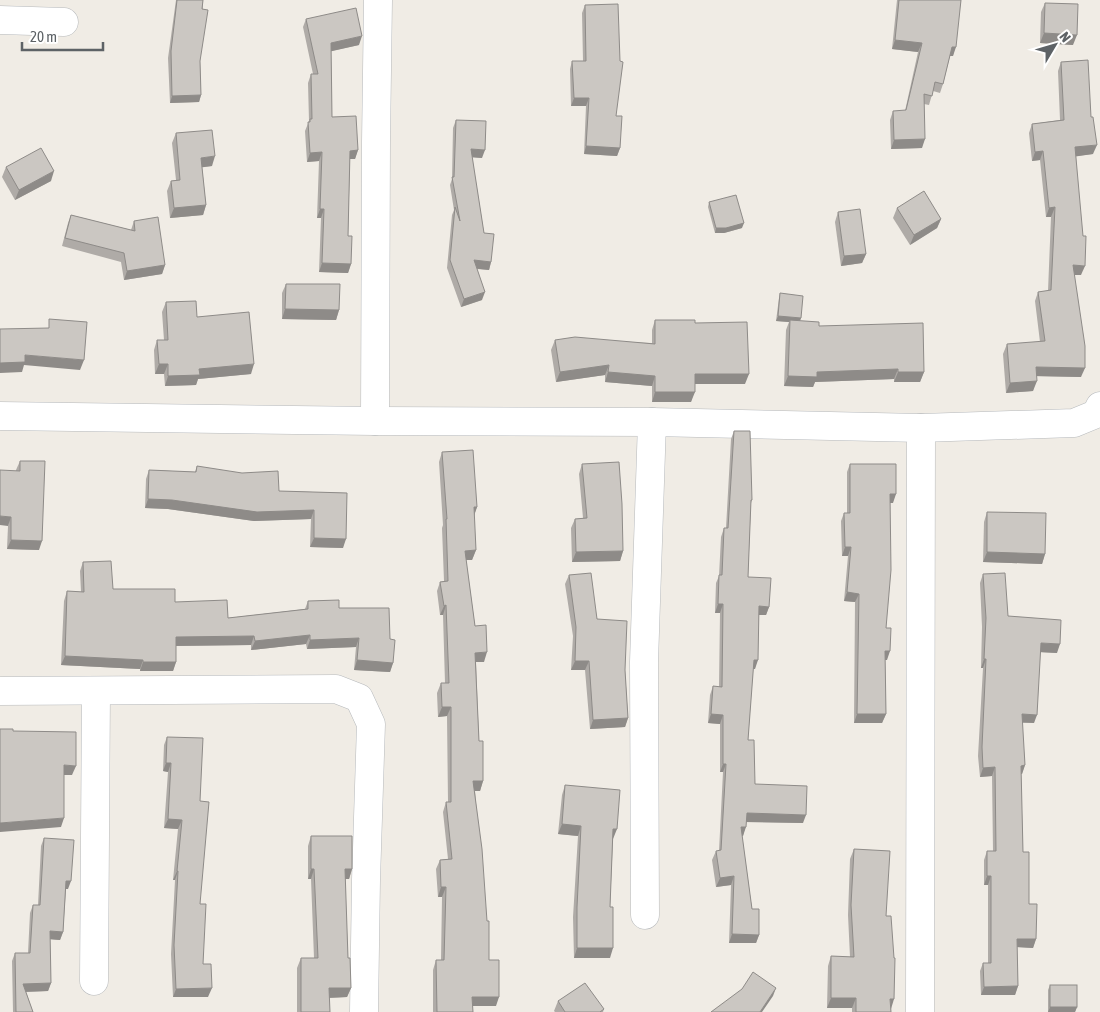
<svg xmlns="http://www.w3.org/2000/svg" width="1100" height="1012" viewBox="0 0 1100 1012" font-family="'Asap Condensed',sans-serif">
<style>
.lines{fill:none;stroke-linecap:round;stroke-linejoin:round}
.street-casing{stroke:#b6b9bc;stroke-width:29}
.street{stroke:#fff;stroke-width:28}
.wall{fill:#afaba7}
.shaded-wall{fill:#8e8b88}
.building{fill:#cbc7c2;stroke:#8e8b88}
</style>
<rect width="100%" height="100%" fill="#f0ece5"/>
<g class="lines">
<defs>
<g id="street">
<path d="M0 20 64 22"/>
<path d="M0 416 375 421 652 422 921 428 920 1012"/>
<path d="M375 421 376 142 378 0"/>
<path d="M921 428 1074 423 1096 414 1100 406"/>
<path d="M0 691 336 689 359 698 371 724 366 880 364 1012"/>
<path d="M645 915 644 662 652 422"/>
<path d="M94 981 96 691"/>
</g>
</defs>
<use href="#street" class="street-casing"/>
<use href="#street" class="street"/>
</g>
<g class="wall">
<path d="M176 0H203L200 61 201 95 199 102 170 103 168 58Z"/>
<path d="M897 0H961L953 56H950L943 84 940 93 933 91 929 105 924 104 922 148 891 149 890 120 893 111H905L918 52 892 49Z"/>
<path d="M1045 3 1073 45 1040 43 1041 12Z"/>
<path d="M585 5 616 116 620 148 617 156 584 154 586 106H571L570 69 572 61H583L582 13Z"/>
<path d="M306 19 359 45 331 51 332 117 358 150 355 159H350L348 236 351 264 348 273 319 272 321 218H317L319 161 307 162 305 131 309 121 308 83 311 74H313L303 27Z"/>
<path d="M1061 62 1091 117 1093 154 1076 156 1081 275H1074L1081 377 1036 376 1033 391 1006 393 1003 354 1007 344 1040 342 1035 301 1038 292 1048 291 1051 217H1046L1040 160 1032 161 1029 133 1032 124 1060 120 1058 71Z"/>
<path d="M456 120 482 158 472 157 484 233 491 262 489 270 477 269 482 300 461 307 447 268 452 215 454 210 450 185 452 179 453 128Z"/>
<path d="M176 133 212 166 202 167 206 205 203 215 170 218 167 191 171 181 176 180 172 143Z"/>
<path d="M6 167 51 181 15 200 2 177Z"/>
<path d="M709 202 742 228 724 233H715L708 207Z"/>
<path d="M897 208 941 219 937 228 910 245 893 218Z"/>
<path d="M838 212 866 254 862 263 841 266 835 222Z"/>
<path d="M71 215 131 230 134 221 165 265 162 274 124 280 121 262 62 246 68 223Z"/>
<path d="M286 284 339 310 336 320 282 319V293Z"/>
<path d="M780 293 801 318 800 321 819 326 924 372 920 382H894V379L815 382 813 387 784 386 786 330 789 322 776 321 779 298Z"/>
<path d="M166 302 197 317 251 374 198 379 196 385 165 386 164 374H155L154 350 157 340H164L162 312Z"/>
<path d="M655 320 695 323 745 384H695L691 402H652V386L605 382V375L556 382 551 350 555 340 652 343V330Z"/>
<path d="M734 431 752 500 751 503 748 577 769 607 766 615H759L755 669H753L748 740 755 784 803 823 746 822 743 836H742L752 909 759 935 756 943H729L731 885 716 887 712 860 716 851H719L723 772H720V724L708 723 710 695 713 686 719 687 720 613H715L716 583 719 576 721 537 724 528H726L731 439Z"/>
<path d="M442 452 477 507 474 515 476 550 472 560H466L475 626 484 662H476L479 741 483 781 480 791H475L489 960 496 1006H473V1012H433V970L436 960H441L442 897H438L436 869 440 860 448 859 443 812 446 802H448L447 716 438 717 437 693 441 683H445L443 615H440L437 591 440 582 444 581 442 528 443 525 439 462Z"/>
<path d="M20 461 39 550 7 549 8 526 16 470Z"/>
<path d="M582 464 623 551 620 561 572 562 571 528 575 519 583 518 579 474Z"/>
<path d="M850 464 893 503H890L886 628 887 660H885L886 714 882 723H854L855 602 844 601 848 556H842L841 521 844 513H847V472Z"/>
<path d="M197 466 279 491 347 493 343 548 310 547 311 519 254 521 168 509 145 508 146 479 149 470 195 472Z"/>
<path d="M987 512 1045 554 1042 564 983 562 984 522Z"/>
<path d="M83 562 113 589 175 602 228 618 305 609 308 601 339 608 390 639 393 663 390 672 354 670 356 647 307 649 306 644 251 650V645L176 646V662L173 671H140V669L61 665 64 601 67 591 81 592 80 571Z"/>
<path d="M983 574 1008 616 1057 653 1040 652 1034 723H1022L1025 765 1022 774H1021L1023 852 1029 904 1036 939 1033 948 1017 947 1018 986 1015 995H981L980 971 983 963H988V885H984V860L987 851H993L992 776 980 777 978 756 983 668H981L982 627 980 583Z"/>
<path d="M569 575 597 619 625 670 628 718 625 727 590 729 585 670H571L573 636 565 584Z"/>
<path d="M167 737 200 801V904L203 964 208 997H173L171 954 175 880H173L178 829 164 828 168 772 163 771 164 745Z"/>
<path d="M565 785 613 839 610 907V958H574L573 917 578 836 558 834 562 795Z"/>
<path d="M311 836 352 869 349 879H345L348 958 351 988 347 997 329 998 330 1012H297V968L301 958H314L311 879H308V846Z"/>
<path d="M44 838 68 889H66L63 932 60 940 50 939 51 983 48 991 26 992 33 1012H13L12 961 15 953H28L30 913 33 905H38L41 846Z"/>
<path d="M854 849 886 916 891 1012H852V1008H827L828 966 831 956 850 957 848 915 850 859Z"/>
<path d="M1050 985 1077 1007 1075 1012H1048V990Z"/>
<path d="M558 1001 604 1009 603 1012H555L554 1011Z"/>
</g>
<g class="shaded-wall">
<path d="M1044 33 1077 35 1073 45 1040 43Z"/>
<path d="M362 36 359 45 328 52 331 43Z"/>
<path d="M895 40 922 43 918 52 892 49Z"/>
<path d="M952 47H956L953 56H949Z"/>
<path d="M201 95 199 102 170 103 172 96Z"/>
<path d="M574 98H589L586 106H571Z"/>
<path d="M925 139 922 148 891 149 894 140Z"/>
<path d="M1097 145 1093 154 1072 157 1075 147Z"/>
<path d="M586 146 620 148 617 156 584 154Z"/>
<path d="M471 149 485 150 482 158 468 157Z"/>
<path d="M358 150 355 159H347L350 151Z"/>
<path d="M1043 151 1040 160 1032 161 1035 152Z"/>
<path d="M322 152 319 161 307 162 310 153Z"/>
<path d="M215 156 212 166 197 168 201 158Z"/>
<path d="M54 171 51 181 15 200 19 190Z"/>
<path d="M206 205 203 215 170 218 174 208Z"/>
<path d="M1055 207 1051 217H1046L1049 208Z"/>
<path d="M320 209H324L321 218H317Z"/>
<path d="M941 219 937 228 910 245 914 235Z"/>
<path d="M744 223 742 228 724 233H715L716 228Z"/>
<path d="M866 254 862 263 841 266 844 256Z"/>
<path d="M474 260 491 262 489 270 471 268Z"/>
<path d="M322 263 351 264 348 273 319 272Z"/>
<path d="M165 265 162 274 124 280 127 271Z"/>
<path d="M1073 265 1085 266 1081 275H1070Z"/>
<path d="M485 292 482 300 461 307 464 299Z"/>
<path d="M285 309 339 310 336 320 282 319Z"/>
<path d="M778 316 801 318 799 323 790 320 789 322 776 321Z"/>
<path d="M25 355 84 360 80 370 24 365 22 372 0 373V363Z"/>
<path d="M159 364H168L164 374H155Z"/>
<path d="M254 364 251 374 198 379 196 385 165 386 168 376 199 369Z"/>
<path d="M609 365 605 375 556 382 560 372Z"/>
<path d="M1036 367 1085 368 1081 377 1032 376Z"/>
<path d="M898 369 894 379 815 382 813 387 784 386 788 376 817 372Z"/>
<path d="M608 372 655 376 652 386 605 382Z"/>
<path d="M898 372H924L920 382H894Z"/>
<path d="M695 374H749L745 384H691Z"/>
<path d="M1037 381 1033 391 1006 393 1010 383Z"/>
<path d="M655 392H695L691 402H652Z"/>
<path d="M890 494H896L893 503H887Z"/>
<path d="M148 499 172 500 314 510 311 519 254 521 168 509 145 508Z"/>
<path d="M474 507H477L474 516Z"/>
<path d="M0 516 11 517 8 526 0 525Z"/>
<path d="M314 538 346 539 343 548 310 547Z"/>
<path d="M11 540 42 541 39 550 7 549Z"/>
<path d="M845 547H851L848 556H842Z"/>
<path d="M476 550 472 560H462L465 551Z"/>
<path d="M623 551 620 561 572 562 576 552Z"/>
<path d="M987 552 1045 554 1042 564 983 562Z"/>
<path d="M847 592 859 594 855 602 844 601Z"/>
<path d="M718 604H723L720 613H715Z"/>
<path d="M446 605 443 615H440L444 606Z"/>
<path d="M759 606 769 607 766 615H756Z"/>
<path d="M310 635 306 644 251 650 255 641Z"/>
<path d="M254 636 251 645 172 646 176 637Z"/>
<path d="M359 638 356 647 307 649 310 640Z"/>
<path d="M1041 643 1060 644 1057 653 1038 652Z"/>
<path d="M885 651H890L887 660H882Z"/>
<path d="M487 652 484 662H472L475 653Z"/>
<path d="M65 656 143 660 140 669 61 665Z"/>
<path d="M984 659H986L983 668H981Z"/>
<path d="M357 660 393 663 390 672 354 670Z"/>
<path d="M754 660H758L755 669H751Z"/>
<path d="M575 661H589L585 670H571Z"/>
<path d="M143 662H176L173 671H140Z"/>
<path d="M442 707H451L447 716 438 717Z"/>
<path d="M711 714 723 715 720 724 708 723Z"/>
<path d="M857 714H886L882 723H854Z"/>
<path d="M1022 714 1037 715 1034 723 1019 722Z"/>
<path d="M628 718 625 727 590 729 593 720Z"/>
<path d="M166 763H171L168 772 163 771Z"/>
<path d="M723 764H726L723 772H720Z"/>
<path d="M64 765 76 766 72 775H61Z"/>
<path d="M1025 765 1022 774H1018L1021 766Z"/>
<path d="M995 767 992 776 980 777 983 768Z"/>
<path d="M473 781H483L480 791H470Z"/>
<path d="M747 813 806 815 803 823 744 822Z"/>
<path d="M64 818 61 827 0 832V823Z"/>
<path d="M168 819 182 820 178 829 164 828Z"/>
<path d="M562 824 581 826 578 836 558 834Z"/>
<path d="M741 827H746L743 836 738 835Z"/>
<path d="M613 829H617L613 839H609Z"/>
<path d="M311 869H314L311 879H308Z"/>
<path d="M345 869H352L349 879H341Z"/>
<path d="M177 871H178L175 880H173Z"/>
<path d="M734 876 731 885 716 887 720 878Z"/>
<path d="M987 876H991L988 885H984Z"/>
<path d="M66 881H71L68 889H63Z"/>
<path d="M441 887H446L442 897H438Z"/>
<path d="M50 931 63 932 60 940 47 939Z"/>
<path d="M732 934 759 935 756 943H729Z"/>
<path d="M1017 939H1036L1033 948 1014 947Z"/>
<path d="M577 948H613L610 958H574Z"/>
<path d="M51 983 48 991 20 992 23 984Z"/>
<path d="M1018 986 1015 995H981L984 987Z"/>
<path d="M212 988 208 997H173L176 989Z"/>
<path d="M329 988H351L347 997 325 998Z"/>
<path d="M776 988 773 996 762 1012H760Z"/>
<path d="M472 997H499L496 1006H469Z"/>
<path d="M831 998H856L852 1008H827Z"/>
<path d="M890 999H894L891 1009Z"/>
<path d="M1050 1007H1077L1075 1012H1048Z"/>
</g>
<g class="building">
<path d="M177 0H203L202 9 208 10 200 61 201 95 172 96 171 51Z"/>
<path d="M899 0H961L956 47H952L943 84 935 82 932 96 924 94 925 139 894 140 893 111 906 110 922 43 895 40Z"/>
<path d="M1045 3 1078 4 1077 35 1044 33Z"/>
<path d="M618 4 620 61 623 62 616 116H622L620 148 586 146 589 98H574L572 61H586L585 5Z"/>
<path d="M356 8 362 36 331 43 332 117 356 116 358 150 350 151 348 236H352L351 264 322 263 324 209H320L322 152 310 153 308 122H310V119H312L311 74H318L306 19Z"/>
<path d="M1088 60 1091 117H1093L1097 145 1075 147 1083 236H1086L1085 266 1073 265 1085 346V368L1036 367 1037 381 1010 383 1007 344 1045 341 1038 292 1051 290 1055 207 1049 208 1043 151 1035 152 1032 124 1064 120 1061 62Z"/>
<path d="M456 120 486 121 485 150 471 149 484 233 494 234 491 262 474 260 485 292 464 299 450 260 455 207 460 221 452 177H454Z"/>
<path d="M212 130 215 156 201 158 206 205 174 208 171 181 180 180 176 133Z"/>
<path d="M41 148 54 171 19 190 6 167Z"/>
<path d="M924 191 941 219 914 235 897 208Z"/>
<path d="M736 195 744 223 726 228H716L709 202Z"/>
<path d="M860 209 866 254 844 256 838 212Z"/>
<path d="M71 215 135 231 134 221 158 217 165 265 127 271 124 253 65 238Z"/>
<path d="M286 284H340L339 310 285 309Z"/>
<path d="M780 293 803 296 801 318 778 316Z"/>
<path d="M196 301 197 317 249 312 254 364 199 369 200 375 168 376V364H159L157 340H168L166 302Z"/>
<path d="M49 319 87 322 84 360 25 355V362L0 363V329L49 328Z"/>
<path d="M655 320H695V323L747 322 749 374H695V392H655V376L608 372 609 365 560 372 555 340 575 337 655 344Z"/>
<path d="M790 320 819 322V326L923 323 924 372H898V369L817 372V377L788 376Z"/>
<path d="M734 431H750L752 500H751L748 577 771 578 769 607 759 606 758 660H754L748 740H754L755 784 807 786 806 815 747 813 746 827H741L752 909H759V935L732 934 734 876 720 878 716 851 721 850 726 764H723V715L711 714 713 686 722 687 723 604H718L719 575H722L724 528H728Z"/>
<path d="M473 450 477 507H474L476 550 465 551 475 626 486 625 487 652 475 653 479 741H483V781H473L482 849 487 921H489V960H499V997H472L473 1012H437L436 960H444L446 887H441L440 860 452 859 446 802H451V707H442L441 683H449L446 605 444 606 440 582 448 581 446 519H447L442 452Z"/>
<path d="M20 461H45L42 541 11 540V517L0 516V470L20 471Z"/>
<path d="M619 462 622 504 623 551 576 552 575 519 587 518 582 464Z"/>
<path d="M850 464H896V494H890L891 570 886 628H891L890 651H885L886 714H857L859 594 847 592 851 547H845L844 513H850Z"/>
<path d="M197 466 242 473 278 471 279 491 347 493 346 539 314 538V510L257 512 172 500 148 499 149 470 196 472Z"/>
<path d="M987 512 1046 513 1045 554 987 552Z"/>
<path d="M111 561 113 589H175V602L227 600 228 618 308 609V601L339 600V608H389L390 639 395 640 393 663 357 660 359 638 310 640V635L255 641 254 636 176 637V662H143V660L65 656 67 591 84 592 83 562Z"/>
<path d="M591 573 597 619 627 621 625 670 628 718 593 720 589 661H575L576 627 569 575Z"/>
<path d="M1005 573 1008 616 1061 620 1060 644 1041 643 1037 715 1022 714 1025 765 1021 766 1023 852H1029V904H1037L1036 939H1017L1018 986 984 987 983 963H991V876H987V851H996L995 767 983 768 982 747 986 659H984L986 618 983 574Z"/>
<path d="M0 729H13V731L76 732V766L64 765V818L0 823Z"/>
<path d="M167 737 203 738 200 801 209 802 200 904H206L203 964H211L212 988 176 989 174 945 178 871H177L182 820 168 819 171 763H166Z"/>
<path d="M565 785 620 790 617 829H613L610 907H613V948H577V907L581 826 562 824Z"/>
<path d="M311 836H352V869H345L348 958H350L351 988H329L330 1012H301V958H318L314 869H311Z"/>
<path d="M44 838 74 840 71 881H66L63 932 50 931 51 983 23 984 33 1012H16L15 953H30L33 905H40Z"/>
<path d="M854 849 890 851 886 916H891L894 958H895L894 999H890L891 1012H856V998H831V956L854 957 851 905Z"/>
<path d="M753 972 776 988 760 1012H711L742 989Z"/>
<path d="M585 983 604 1009 600 1012H565L558 1001Z"/>
<rect x="1050" y="985" width="27" height="22"/>
</g>
<g transform="translate(1055 45) rotate(52)" stroke="#ffffff" stroke-width="4" paint-order="stroke">
<path d="M0-4L9 19L0 12L-9 19Z" fill="#5d6266"/>
<text y="-8" font-size="14" font-weight="bold" text-anchor="middle" fill="#5d6266">N</text>
</g>
<path d="M22 42v8h81v-8" fill="none" stroke="#5d6266" stroke-width="2.5"/>
<text x="30" y="42" font-size="15" fill="#5d6266" stroke="#ffffff" stroke-width="4" paint-order="stroke">20 m</text>
</svg>
